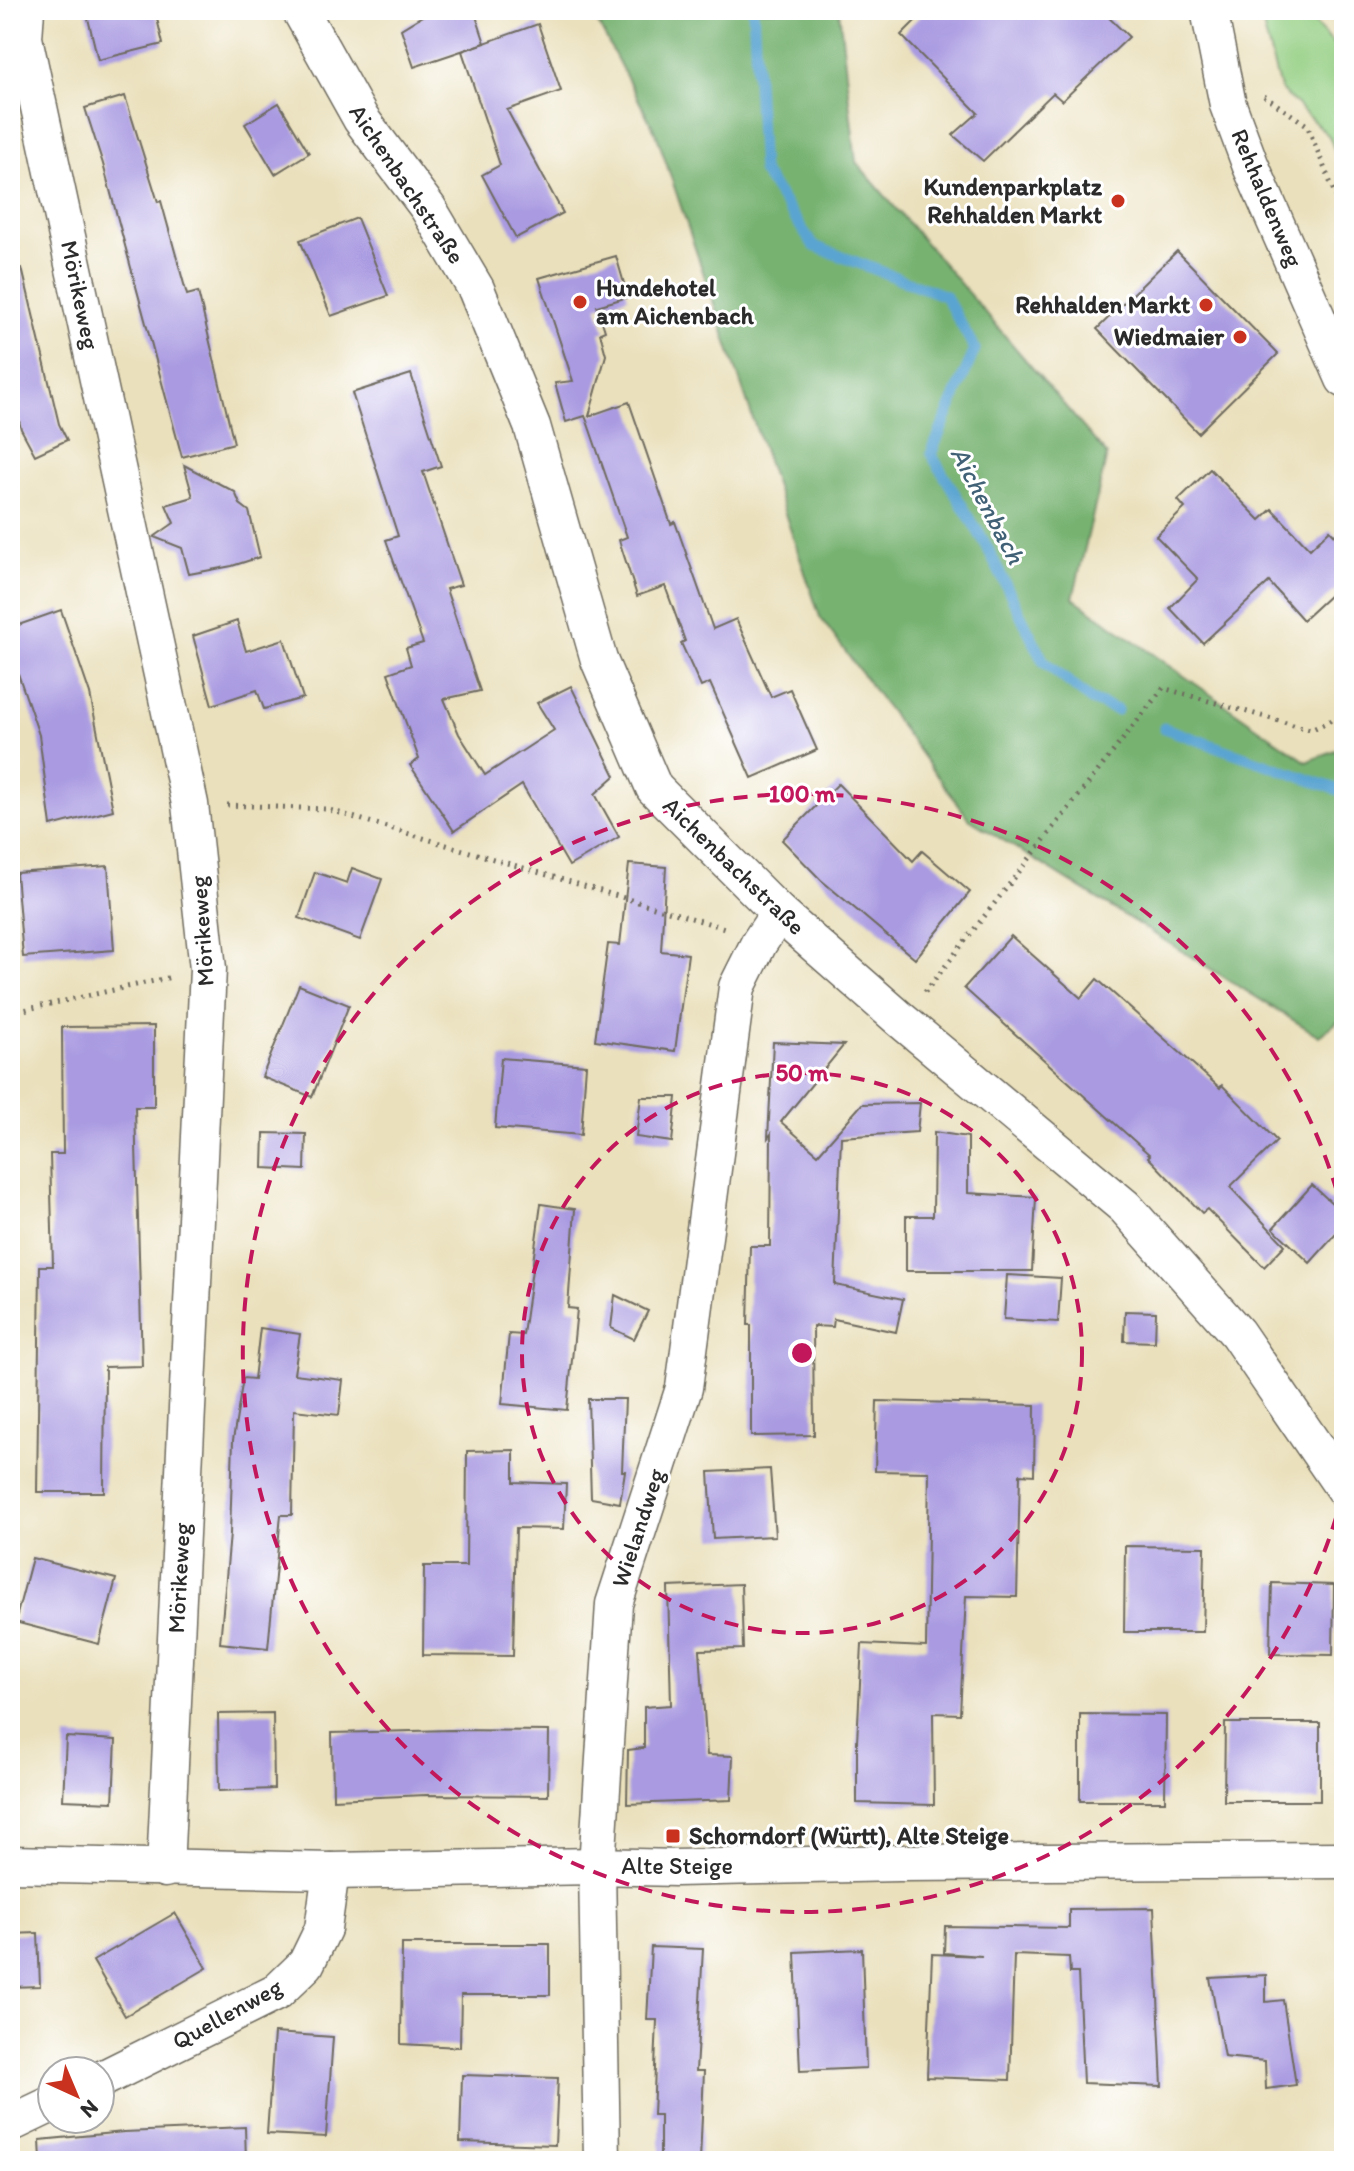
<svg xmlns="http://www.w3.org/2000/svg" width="1354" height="2171" viewBox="0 0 1354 2171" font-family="Itim,sans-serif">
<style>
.green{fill:#94cf83;stroke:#607d57;stroke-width:2}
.forest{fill:#77b271;stroke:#516e4e;stroke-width:2}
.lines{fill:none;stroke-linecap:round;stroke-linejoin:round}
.stream{stroke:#5aa4d2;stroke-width:11}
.building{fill:#a99ae1}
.minor-casing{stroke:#6e6a5e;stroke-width:39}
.path{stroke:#6e6a5e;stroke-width:5;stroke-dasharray:2 6;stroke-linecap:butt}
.minor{stroke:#fff;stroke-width:36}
.ring{fill:none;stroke:#c2185b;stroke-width:4;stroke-dasharray:14 10}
.poi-dot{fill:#c8321e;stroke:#fff;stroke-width:3}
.labels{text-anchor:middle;stroke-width:6;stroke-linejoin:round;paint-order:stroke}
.street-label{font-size:24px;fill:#2b2b2b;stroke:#fff}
.poi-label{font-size:24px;font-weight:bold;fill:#2b2b2b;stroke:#fff;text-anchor:end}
.water-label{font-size:26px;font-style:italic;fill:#406176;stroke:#fff}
.centre{fill:#c2185b;stroke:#fff;stroke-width:4}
.ring-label{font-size:24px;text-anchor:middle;font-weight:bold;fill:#c2185b;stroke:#fff;stroke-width:6;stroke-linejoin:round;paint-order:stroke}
</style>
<rect width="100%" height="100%" fill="#fff"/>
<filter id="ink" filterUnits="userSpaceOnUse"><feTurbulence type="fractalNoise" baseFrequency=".0125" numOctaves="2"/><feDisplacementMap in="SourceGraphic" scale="16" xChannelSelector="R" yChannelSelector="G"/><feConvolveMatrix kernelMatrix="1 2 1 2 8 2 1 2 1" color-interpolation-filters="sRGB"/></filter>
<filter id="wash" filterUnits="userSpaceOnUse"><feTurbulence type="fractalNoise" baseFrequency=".006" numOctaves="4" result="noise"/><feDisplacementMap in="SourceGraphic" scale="32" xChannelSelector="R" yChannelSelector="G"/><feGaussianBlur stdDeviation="1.8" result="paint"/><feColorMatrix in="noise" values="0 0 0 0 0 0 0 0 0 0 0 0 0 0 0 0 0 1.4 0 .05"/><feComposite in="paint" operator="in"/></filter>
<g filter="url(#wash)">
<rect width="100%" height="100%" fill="#eae0bc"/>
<path class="green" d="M1259 10H1302L1344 55V174L1329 136 1280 89Z"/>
<path class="forest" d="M591 10H839L856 162 1107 455 1073 598 1307 762 1344 746V1017L1319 1036 969 819 820 617 656 133Z"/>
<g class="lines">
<g class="stream">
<path d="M753 10 762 171 814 246 945 296 975 349 931 454 985 543 1044 662 1091 700 1117 710"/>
<path d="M1164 728 1344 792"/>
</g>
</g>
<g id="blocks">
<g class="building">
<path d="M86 10H155L163 44 98 60Z"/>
<path d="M432 10H474L485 43 414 67 401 29Z"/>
<path d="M926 10H1101L1129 37 1062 101 1053 93 983 161 953 135 978 113 901 35Z"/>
<path d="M538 24 561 91 507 110 563 213 516 238 482 175 500 165 462 51Z"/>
<path d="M125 96 158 202 161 201 187 295 198 292 234 443 182 457 103 164 85 108Z"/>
<path d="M279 103 309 153 275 174 245 124Z"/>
<path d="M357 218 388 296 331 316 300 240Z"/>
<path d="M1177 251 1278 354 1198 433 1097 329Z"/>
<path d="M616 256 628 297 597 306 605 331 600 333 606 355 589 416 629 402 671 524 675 522 713 629 736 619 771 697 790 689 817 750 752 778 710 683 701 687 681 643 685 641 665 586 637 596 619 540 627 537 587 421 585 416 566 422 555 383 573 381 539 278Z"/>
<path d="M22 268 59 424 67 440 35 455 21 429 10 382V269Z"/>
<path d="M411 374 441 466 423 472 461 585 446 589 480 691 444 699 459 734 485 775 554 730 537 703 571 686 615 776 595 794 619 837 569 866 522 785 454 831 410 765 419 759 388 673 411 665 406 648 423 643 386 540 398 536 352 393Z"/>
<path d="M184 465 235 492 240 504 249 511 260 557 232 566 189 574 182 548 154 537 174 523 166 505 193 497Z"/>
<path d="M1210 469 1260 520 1272 509 1310 549 1330 530 1344 545V582L1303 620 1269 582 1203 643 1170 608 1198 579 1156 536 1185 508 1178 500Z"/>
<path d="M61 610 90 694 113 810 51 826 39 735 10 650V628Z"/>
<path d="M237 621 246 651 284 639 303 698 264 709 257 690 212 705 193 636Z"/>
<path d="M838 784 913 861 922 851 970 892 915 959 821 880 782 840Z"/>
<path d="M629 864 666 867 661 951 688 954 675 1051 595 1040 608 944 620 945Z"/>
<path d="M108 866 114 950 23 957 16 873Z"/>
<path d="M352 868 382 879 360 940 299 918 315 872 347 883Z"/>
<path d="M1011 936 1081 998 1097 979 1220 1088 1222 1085 1277 1141 1230 1187 1285 1245 1264 1267 1207 1209 1202 1213 1148 1157 1150 1155 964 988Z"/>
<path d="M299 985 349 1005 312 1097 262 1077Z"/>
<path d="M154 1026V1107H135L142 1366 105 1367 104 1492H37L40 1266H53L50 1154H63L62 1027Z"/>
<path d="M773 1042 844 1045 781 1122 818 1154 862 1104 920 1103 917 1132 841 1137 835 1285 903 1299 896 1332 834 1319 833 1327 813 1326 814 1435 751 1436V1325H748L750 1246H770L771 1134 768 1138Z"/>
<path d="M501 1058 586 1065 581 1135 495 1128Z"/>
<path d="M641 1097H677L672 1142 636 1137Z"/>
<path d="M934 1132 968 1137V1193L1036 1197 1032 1271H906V1216H933Z"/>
<path d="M264 1133 306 1134 305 1170 263 1168Z"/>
<path d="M1312 1185 1344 1214V1225L1310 1263 1273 1228Z"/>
<path d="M541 1204 575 1209 568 1308 577 1309 567 1410 502 1404 509 1334 523 1335Z"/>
<path d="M1007 1275 1061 1278 1058 1322 1004 1319Z"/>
<path d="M615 1295 648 1311 634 1339 611 1328Z"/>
<path d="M1125 1311 1156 1312 1155 1342 1124 1341Z"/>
<path d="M260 1328 300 1334 294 1374 343 1380 339 1415 294 1410 292 1515H281L268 1648 220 1643 230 1534 233 1440 243 1378 254 1379Z"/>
<path d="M588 1399H625L622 1471H625L620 1503 591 1498Z"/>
<path d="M877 1401 1035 1405 1034 1475 1020 1474 1017 1597 966 1596 960 1714 933 1713 934 1805 857 1803V1742L862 1644 926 1647 929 1472 875 1471Z"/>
<path d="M514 1450V1482L566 1484 564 1529 516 1528 513 1656 423 1655 424 1566H466L467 1451Z"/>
<path d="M770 1469 775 1536 713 1539 709 1472Z"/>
<path d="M1125 1546 1205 1547 1203 1632H1124Z"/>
<path d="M32 1558 116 1579 99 1644 15 1622Z"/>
<path d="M1272 1583 1334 1585 1333 1655 1270 1654Z"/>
<path d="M741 1584 743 1649 700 1650 707 1755 733 1756 731 1800 627 1804 628 1750 644 1748V1707L671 1705 668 1587Z"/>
<path d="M273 1713 274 1789 219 1791 218 1714Z"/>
<path d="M1080 1714 1166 1715 1165 1801H1080Z"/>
<path d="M1225 1723H1320V1801H1224Z"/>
<path d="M452 1730 549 1731 548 1796 426 1795 333 1799 332 1733Z"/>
<path d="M66 1737 116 1740 113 1802 63 1800Z"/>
<path d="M1154 1908 1162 2086 1083 2083 1078 1973H1070L1069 1957 1014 1955 1010 2080 927 2077 932 1954 982 1956 944 1953 945 1926 1069 1928V1909Z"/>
<path d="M175 1913 207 1968 125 2016 93 1961Z"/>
<path d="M38 1933 40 1986 10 1987V1934Z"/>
<path d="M402 1944H550V1995H461L460 2047 401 2044Z"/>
<path d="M651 1947 703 1949 696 2071H704L700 2161H660V2115H653L657 2020H647Z"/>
<path d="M862 1949 866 2068 800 2071 795 1952Z"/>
<path d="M1266 1975V2002L1283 2000 1296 2085 1266 2089 1265 2061 1224 2057 1210 1978Z"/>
<path d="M274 2033 333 2037 326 2137 267 2134Z"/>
<path d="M462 2075 558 2078 555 2145 460 2142Z"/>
<path d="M245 2127 246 2161H41L40 2140 124 2132Z"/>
</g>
</g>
</g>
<g filter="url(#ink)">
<use href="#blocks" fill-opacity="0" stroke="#6e6a5e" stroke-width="2"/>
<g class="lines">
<defs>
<g id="minor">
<path d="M26 10 24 38 190 804 208 969 165 1869"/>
<path d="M300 10 361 119 428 208 476 289 532 426 599 660 654 788 779 913 901 1020 1125 1207 1237 1333 1344 1489"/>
<path d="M1209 10 1228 105 1250 164 1344 379"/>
<path d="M10 1864 331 1871 597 1866 676 1868 898 1863 1344 1860"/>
<path d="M100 2080 277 1992 306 1964 323 1929 331 1871"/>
<path d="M10 2124 52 2104"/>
<path d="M602 2161 597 1866 614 1604 684 1388 737 987 759 943 779 913"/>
</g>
</defs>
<use href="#minor" class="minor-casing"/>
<g class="path">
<path d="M1264 96 1307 125 1344 216"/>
<path d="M227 805 326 809 728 929"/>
<path d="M925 992 1163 688 1311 730 1344 714"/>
<path d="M10 1013 172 977"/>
</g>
<use href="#minor" class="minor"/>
</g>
</g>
<g class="ring">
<circle cx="802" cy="1353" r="280"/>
<path d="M1343 1493A559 559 0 1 1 1343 1213"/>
</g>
<g class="poi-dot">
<circle cx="1118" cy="201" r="8"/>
<circle cx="580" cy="302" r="8"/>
<circle cx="1206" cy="305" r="8"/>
<circle cx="1240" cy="337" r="8"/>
<rect x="665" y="1828" width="16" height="16" rx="4"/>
</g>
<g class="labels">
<g class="street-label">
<text transform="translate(407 184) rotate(56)" y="8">Aichenbachstraße</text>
<text transform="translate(1267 198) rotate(67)" y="8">Rehhaldenweg</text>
<text transform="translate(80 295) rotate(78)" y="8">Mörikeweg</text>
<text transform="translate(734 866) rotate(44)" y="8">Aichenbachstraße</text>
<text transform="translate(202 931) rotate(-94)" y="8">Mörikeweg</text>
<text transform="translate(638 1528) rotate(-72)" y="8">Wielandweg</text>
<text transform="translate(179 1578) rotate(-87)" y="8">Mörikeweg</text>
<text x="677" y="1874">Alte Steige</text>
<text transform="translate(227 2014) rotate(-29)" y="8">Quellenweg</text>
</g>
<g class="poi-label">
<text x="1102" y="195">Kundenparkplatz<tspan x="1102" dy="28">Rehhalden Markt</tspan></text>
<text x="596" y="296" text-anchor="start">Hundehotel<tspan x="596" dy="28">am Aichenbach</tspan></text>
<text x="1190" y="313">Rehhalden Markt</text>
<text x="1224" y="345">Wiedmaier</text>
<text x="689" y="1844" text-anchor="start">Schorndorf (Württ), Alte Steige</text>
</g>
<g class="water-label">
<text transform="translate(988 505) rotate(62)" y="9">Aichenbach</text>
</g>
</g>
<circle cx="802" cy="1353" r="12" class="centre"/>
<g class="ring-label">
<text x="802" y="802">100 m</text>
<text x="802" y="1081">50 m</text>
</g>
<rect width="1354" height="2171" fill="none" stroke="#fff" stroke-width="40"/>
<g transform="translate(76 2095) rotate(136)"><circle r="38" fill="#ffffff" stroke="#aaaaaa" stroke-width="2"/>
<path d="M0-6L14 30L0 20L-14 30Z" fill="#c8321e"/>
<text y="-12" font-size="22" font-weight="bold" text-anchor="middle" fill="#2b2b2b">N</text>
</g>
</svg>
